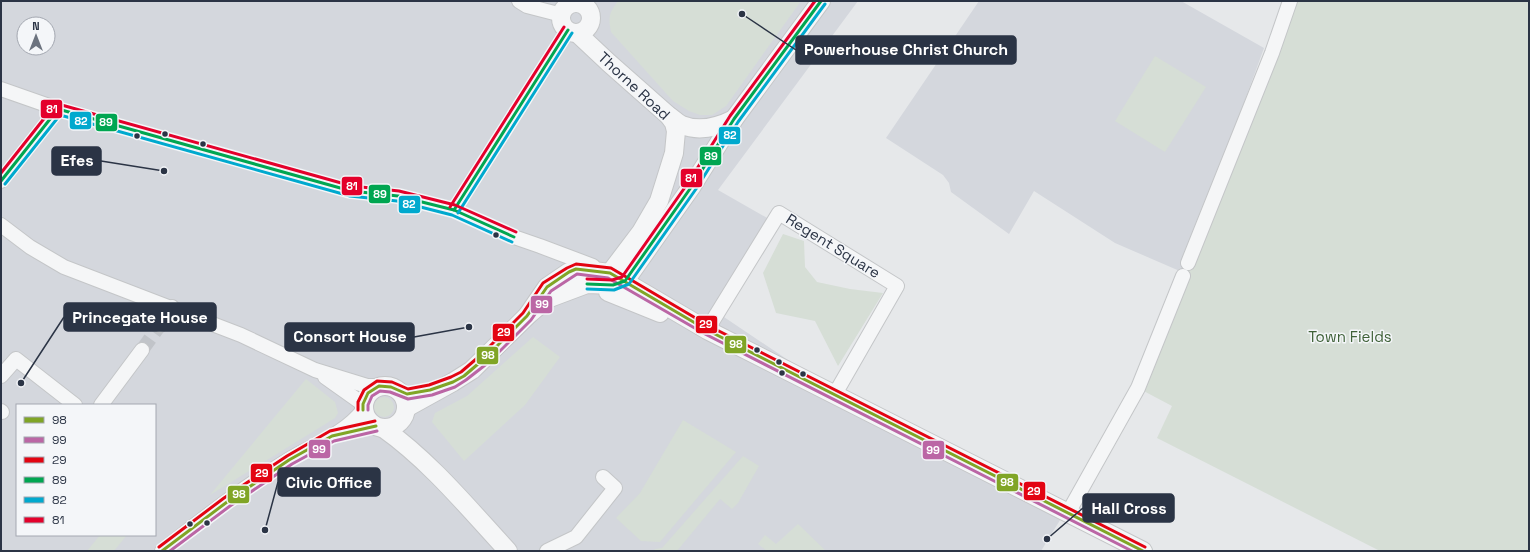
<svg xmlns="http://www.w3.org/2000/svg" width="1530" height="552" viewBox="0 0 1530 552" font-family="'Space Grotesk',sans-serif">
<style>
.built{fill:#d4d7dd;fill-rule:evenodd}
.green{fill:#d6ded6}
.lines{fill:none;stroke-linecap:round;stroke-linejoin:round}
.minor-tunnel{stroke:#c1c4c9;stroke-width:14;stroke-dasharray:14 7;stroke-linecap:butt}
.minor-casing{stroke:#c4c6c8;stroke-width:16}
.tertiary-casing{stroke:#c4c6c8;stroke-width:20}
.minor{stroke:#f5f6f7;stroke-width:14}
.tertiary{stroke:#f5f6f7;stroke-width:18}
.bus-1-casing{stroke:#f4f6f9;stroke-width:6}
.bus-2-casing{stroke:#f4f6f9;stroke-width:6}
.bus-3-casing{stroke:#f4f6f9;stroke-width:6}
.bus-4-casing{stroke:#f4f6f9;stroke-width:6}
.bus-5-casing{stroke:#f4f6f9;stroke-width:6}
.bus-6-casing{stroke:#f4f6f9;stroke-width:6}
.bus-1{stroke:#80a526;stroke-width:3}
.bus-2{stroke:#bb66a5;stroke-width:3}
.bus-3{stroke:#e30412;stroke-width:3}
.bus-4{stroke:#00a651;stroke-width:3}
.bus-5{stroke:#00a9ce;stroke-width:3}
.bus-6{stroke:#e4002b;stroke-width:3}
.bus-dot{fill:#2b3445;stroke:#f4f6f9;stroke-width:1.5}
.labels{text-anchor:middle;stroke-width:3;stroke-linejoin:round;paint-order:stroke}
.street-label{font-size:15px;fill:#2b3445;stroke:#f4f6f9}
.park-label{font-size:15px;fill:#3f6138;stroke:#f4f6f9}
.leader{fill:none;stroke:#2b3445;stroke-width:1.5}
.callout-dot{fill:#2b3445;stroke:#f4f6f9;stroke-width:1.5}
.callout{fill:#2b3445;stroke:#2b3445;stroke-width:1.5}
.callout-label{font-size:16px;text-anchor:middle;font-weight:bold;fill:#fff}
.line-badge{stroke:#f4f6f9;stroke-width:1.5}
.badge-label{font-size:11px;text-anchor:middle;font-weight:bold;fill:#fff}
</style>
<rect width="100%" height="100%" fill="#e6e8ea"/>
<g class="built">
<path d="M1 1H858L718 190 776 223 718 313 837 393 1065 512 1041 551H1ZM24 24H48V48H24ZM17 405H155V535H17Z"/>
<path d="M979 1H1181L1264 48 1182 272 1115 243 1034 191 1009 234 951 192 949 183 943 175 886 138Z"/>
</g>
<g class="green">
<path d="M618 1H801L726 106 712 115H700L689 111 673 101 611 32C608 17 609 13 618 1Z"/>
<path d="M1289 1H1529V551H1380L1157 438 1172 406 1138 388 1272 53Z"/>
<path d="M1155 56 1206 87 1165 152 1115 121Z"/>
<path d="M783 234 804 241 805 267 817 282 850 289 883 293 838 366 815 321 776 313 763 273Z"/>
<path d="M533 337 560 357 525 405 464 461 432 422 435 413 467 396Z"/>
<path d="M306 379 335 402 338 413 335 418 210 495Z"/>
<circle cx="384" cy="407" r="10"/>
<path d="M683 420 736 452 660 542 641 541 616 518 640 493Z"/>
<path d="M743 456 759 466 738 503 732 509 720 499 677 551H653L655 549 662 548Z"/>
<path d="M798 524 826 551H767L758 544 765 535 776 544Z"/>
<path d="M100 535H127L114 551H87Z"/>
</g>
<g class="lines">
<path class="minor-tunnel" d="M142 350 160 325"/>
<defs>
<g id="minor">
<path d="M519 1 527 6 562 15"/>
<path d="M1 89 58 109 322 183 351 191 398 196 454 210 514 237 540 246 593 266"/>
<path d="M1 181 58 109"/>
<path d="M454 210 568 30"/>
<path d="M1 225 30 247 64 267 241 335 315 370 367 386H379"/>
<path d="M1188 263 1272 53 1290 1"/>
<path d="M160 325 172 307"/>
<path d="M707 330 779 213 897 286 835 394"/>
<path d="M1 376 16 359 75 405"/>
<path d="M325 377 363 404"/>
<path d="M101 405 142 350"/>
<path d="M1 411 2 412"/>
<path d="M339 434 376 426"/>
<path d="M1068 513 1138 388 1183 276"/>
<path d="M162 551C202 519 244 487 288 460 314 444 345 434 363 410"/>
<path d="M547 551 576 537 615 488 603 477"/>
</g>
<g id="tertiary">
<circle cx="576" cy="18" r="15"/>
<path d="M577 33 609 63 669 116 674 123 676 131 674 153 659 201 641 232 610 273 609 285 611 290 620 296"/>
<path d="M669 116C673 118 677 123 682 125 699 132 718 127 734 119"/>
<path d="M625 281 692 186 734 119 821 1"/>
<path d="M608 292 660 313"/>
<path d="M527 316 547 287 569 272 576 269 610 273 707 330 1143 551"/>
<circle cx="385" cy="407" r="21"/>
<path d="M406 408 453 382 472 370 527 316 547 299 587 284 613 285 621 283"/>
<path d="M383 428C431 462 469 509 508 551"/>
</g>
</defs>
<use href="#minor" class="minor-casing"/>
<use href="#tertiary" class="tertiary-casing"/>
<use href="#minor" class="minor"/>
<use href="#tertiary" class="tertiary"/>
<defs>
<g id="bus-1">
<path d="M363 410V404L368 393 379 386 391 387 407 394 430 390 453 382 464 376 485 358 527 316 547 287 569 272 576 269 610 273 707 330 1143 551"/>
<path d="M162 551 227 502 289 460 332 436 376 426"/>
</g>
<g id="bus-2">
<path d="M368 410V405L372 396 380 391 390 392 408 399 432 395 455 387 466 380 489 362 531 320 551 291 577 274 608 278 705 334 1132 551"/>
<path d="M170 551 230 506 292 464 334 441 377 431"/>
</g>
<g id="bus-3">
<path d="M358 410V402L364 390 377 381 392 382 408 389 429 385 451 377 461 372 482 354 523 313 543 283 567 268 576 264 611 268 709 326 1145 547"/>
<path d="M159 547 224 498 287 456 330 431 375 421"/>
</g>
<g id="bus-4">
<path d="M1 181 58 109 351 191 398 196 454 210 514 237"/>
<path d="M454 210 568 30"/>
<path d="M587 284 613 285 625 281 692 186 734 119 821 1"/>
</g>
<g id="bus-5">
<path d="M5 184 60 115 350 196 397 201 452 215 512 242"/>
<path d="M458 213 572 33"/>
<path d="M587 289 614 290 629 284 696 189 738 122 825 4"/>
</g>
<g id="bus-6">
<path d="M1 173 54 106 58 104 352 186 399 191 455 205 516 232"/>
<path d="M450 207 564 27"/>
<path d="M587 279 612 280 622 277 688 183 730 116 815 1"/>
</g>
</defs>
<use href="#bus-1" class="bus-1-casing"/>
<use href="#bus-2" class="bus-2-casing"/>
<use href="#bus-3" class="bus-3-casing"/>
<use href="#bus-4" class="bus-4-casing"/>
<use href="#bus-5" class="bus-5-casing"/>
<use href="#bus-6" class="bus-6-casing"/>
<use href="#bus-1" class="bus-1"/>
<use href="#bus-2" class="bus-2"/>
<use href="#bus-3" class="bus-3"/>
<use href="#bus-4" class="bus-4"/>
<use href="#bus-5" class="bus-5"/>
<use href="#bus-6" class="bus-6"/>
</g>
<g class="bus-dot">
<circle cx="165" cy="134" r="3.5"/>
<circle cx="137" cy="136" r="3.5"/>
<circle cx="203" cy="144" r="3.5"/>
<circle cx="496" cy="235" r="3.5"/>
<circle cx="757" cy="350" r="3.5"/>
<circle cx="779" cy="362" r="3.5"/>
<circle cx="782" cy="373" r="3.5"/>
<circle cx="803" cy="374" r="3.5"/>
<circle cx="207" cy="523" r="3.5"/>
<circle cx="190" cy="524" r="3.5"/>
</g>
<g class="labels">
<g class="street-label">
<text transform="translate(634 86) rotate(43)" y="5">Thorne Road</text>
<text transform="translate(833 246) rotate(32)" y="5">Regent Square</text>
</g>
<g class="park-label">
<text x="1350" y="342">Town Fields</text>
</g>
</g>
<path class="leader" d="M742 14L796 50M164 171L101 161M21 383L64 317M469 327L414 337M265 530L278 482M1047 539L1083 508"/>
<g class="callout-dot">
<circle cx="742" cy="14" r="4"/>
<circle cx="164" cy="171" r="4"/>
<circle cx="21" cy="383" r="4"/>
<circle cx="469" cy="327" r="4"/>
<circle cx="265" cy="530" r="4"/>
<circle cx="1047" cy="539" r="4"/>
</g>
<g class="callout">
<rect x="796" y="36" width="220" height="28" rx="4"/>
<rect x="52" y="147" width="49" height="28" rx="4"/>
<rect x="64" y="303" width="152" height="28" rx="4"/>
<rect x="285" y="323" width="129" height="28" rx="4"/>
<rect x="278" y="468" width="102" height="28" rx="4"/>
<rect x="1083" y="494" width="91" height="28" rx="4"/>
</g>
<g class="callout-label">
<text x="906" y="55">Powerhouse Christ Church</text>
<text x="77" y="166">Efes</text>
<text x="140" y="323">Princegate House</text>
<text x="350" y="342">Consort House</text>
<text x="329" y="488">Civic Office</text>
<text x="1129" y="514">Hall Cross</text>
</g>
<g class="line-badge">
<rect x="40" y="99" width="23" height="20" rx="4" fill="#e4002b"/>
<rect x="69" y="111" width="23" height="19" rx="4" fill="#00a9ce"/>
<rect x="95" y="113" width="23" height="19" rx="4" fill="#00a651"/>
<rect x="718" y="126" width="23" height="19" rx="4" fill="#00a9ce"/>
<rect x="699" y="146" width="23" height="20" rx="4" fill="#00a651"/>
<rect x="680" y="168" width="23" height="20" rx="4" fill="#e4002b"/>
<rect x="341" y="176" width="22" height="20" rx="4" fill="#e4002b"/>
<rect x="368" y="184" width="23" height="20" rx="4" fill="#00a651"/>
<rect x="398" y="195" width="23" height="19" rx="4" fill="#00a9ce"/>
<rect x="530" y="295" width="23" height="19" rx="4" fill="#bb66a5"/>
<rect x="695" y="315" width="23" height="19" rx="4" fill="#e30412"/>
<rect x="492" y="323" width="23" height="19" rx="4" fill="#e30412"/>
<rect x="724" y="335" width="23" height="19" rx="4" fill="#80a526"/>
<rect x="476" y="346" width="23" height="19" rx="4" fill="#80a526"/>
<rect x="308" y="439" width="23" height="20" rx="4" fill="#bb66a5"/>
<rect x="922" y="440" width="23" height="20" rx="4" fill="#bb66a5"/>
<rect x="250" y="463" width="23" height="20" rx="4" fill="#e30412"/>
<rect x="996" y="473" width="23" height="19" rx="4" fill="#80a526"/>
<rect x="1023" y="481" width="23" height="20" rx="4" fill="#e30412"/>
<rect x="227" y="485" width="23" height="19" rx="4" fill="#80a526"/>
</g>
<g class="badge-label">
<text x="52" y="113">81</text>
<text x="81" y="125">82</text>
<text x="106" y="126">89</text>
<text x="730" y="139">82</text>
<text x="711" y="160">89</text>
<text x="691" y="182">81</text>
<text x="352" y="190">81</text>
<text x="380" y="198">89</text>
<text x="409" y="208">82</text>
<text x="542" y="308">99</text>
<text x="706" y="328">29</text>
<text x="504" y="336">29</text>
<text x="736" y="348">98</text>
<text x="488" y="359">98</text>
<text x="319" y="453">99</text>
<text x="933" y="454">99</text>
<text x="262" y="477">29</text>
<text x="1007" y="486">98</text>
<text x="1034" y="495">29</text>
<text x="239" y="498">98</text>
</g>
<rect width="1530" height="552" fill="none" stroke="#2b3445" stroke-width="4"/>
<rect x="16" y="404" width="140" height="132" fill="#f4f6f9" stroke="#a4a8b1"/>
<rect x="24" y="417" width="20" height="6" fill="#80a526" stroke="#a4a8b1"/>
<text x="52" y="424" font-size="12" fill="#2b3445">98</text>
<rect x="24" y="437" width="20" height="6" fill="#bb66a5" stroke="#a4a8b1"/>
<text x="52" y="444" font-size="12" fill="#2b3445">99</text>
<rect x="24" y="457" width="20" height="6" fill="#e30412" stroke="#a4a8b1"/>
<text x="52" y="464" font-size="12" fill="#2b3445">29</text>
<rect x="24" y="477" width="20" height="6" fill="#00a651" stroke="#a4a8b1"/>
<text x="52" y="484" font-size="12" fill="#2b3445">89</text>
<rect x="24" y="497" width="20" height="6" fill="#00a9ce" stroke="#a4a8b1"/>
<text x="52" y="504" font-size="12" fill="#2b3445">82</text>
<rect x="24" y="517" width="20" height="6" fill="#e4002b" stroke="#a4a8b1"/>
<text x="52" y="524" font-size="12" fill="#2b3445">81</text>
<g transform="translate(36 36)"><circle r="19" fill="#f4f6f9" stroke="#a4a8b1"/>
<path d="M0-3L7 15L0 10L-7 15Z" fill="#6c737f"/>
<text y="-6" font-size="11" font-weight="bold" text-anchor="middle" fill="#2b3445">N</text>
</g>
</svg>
